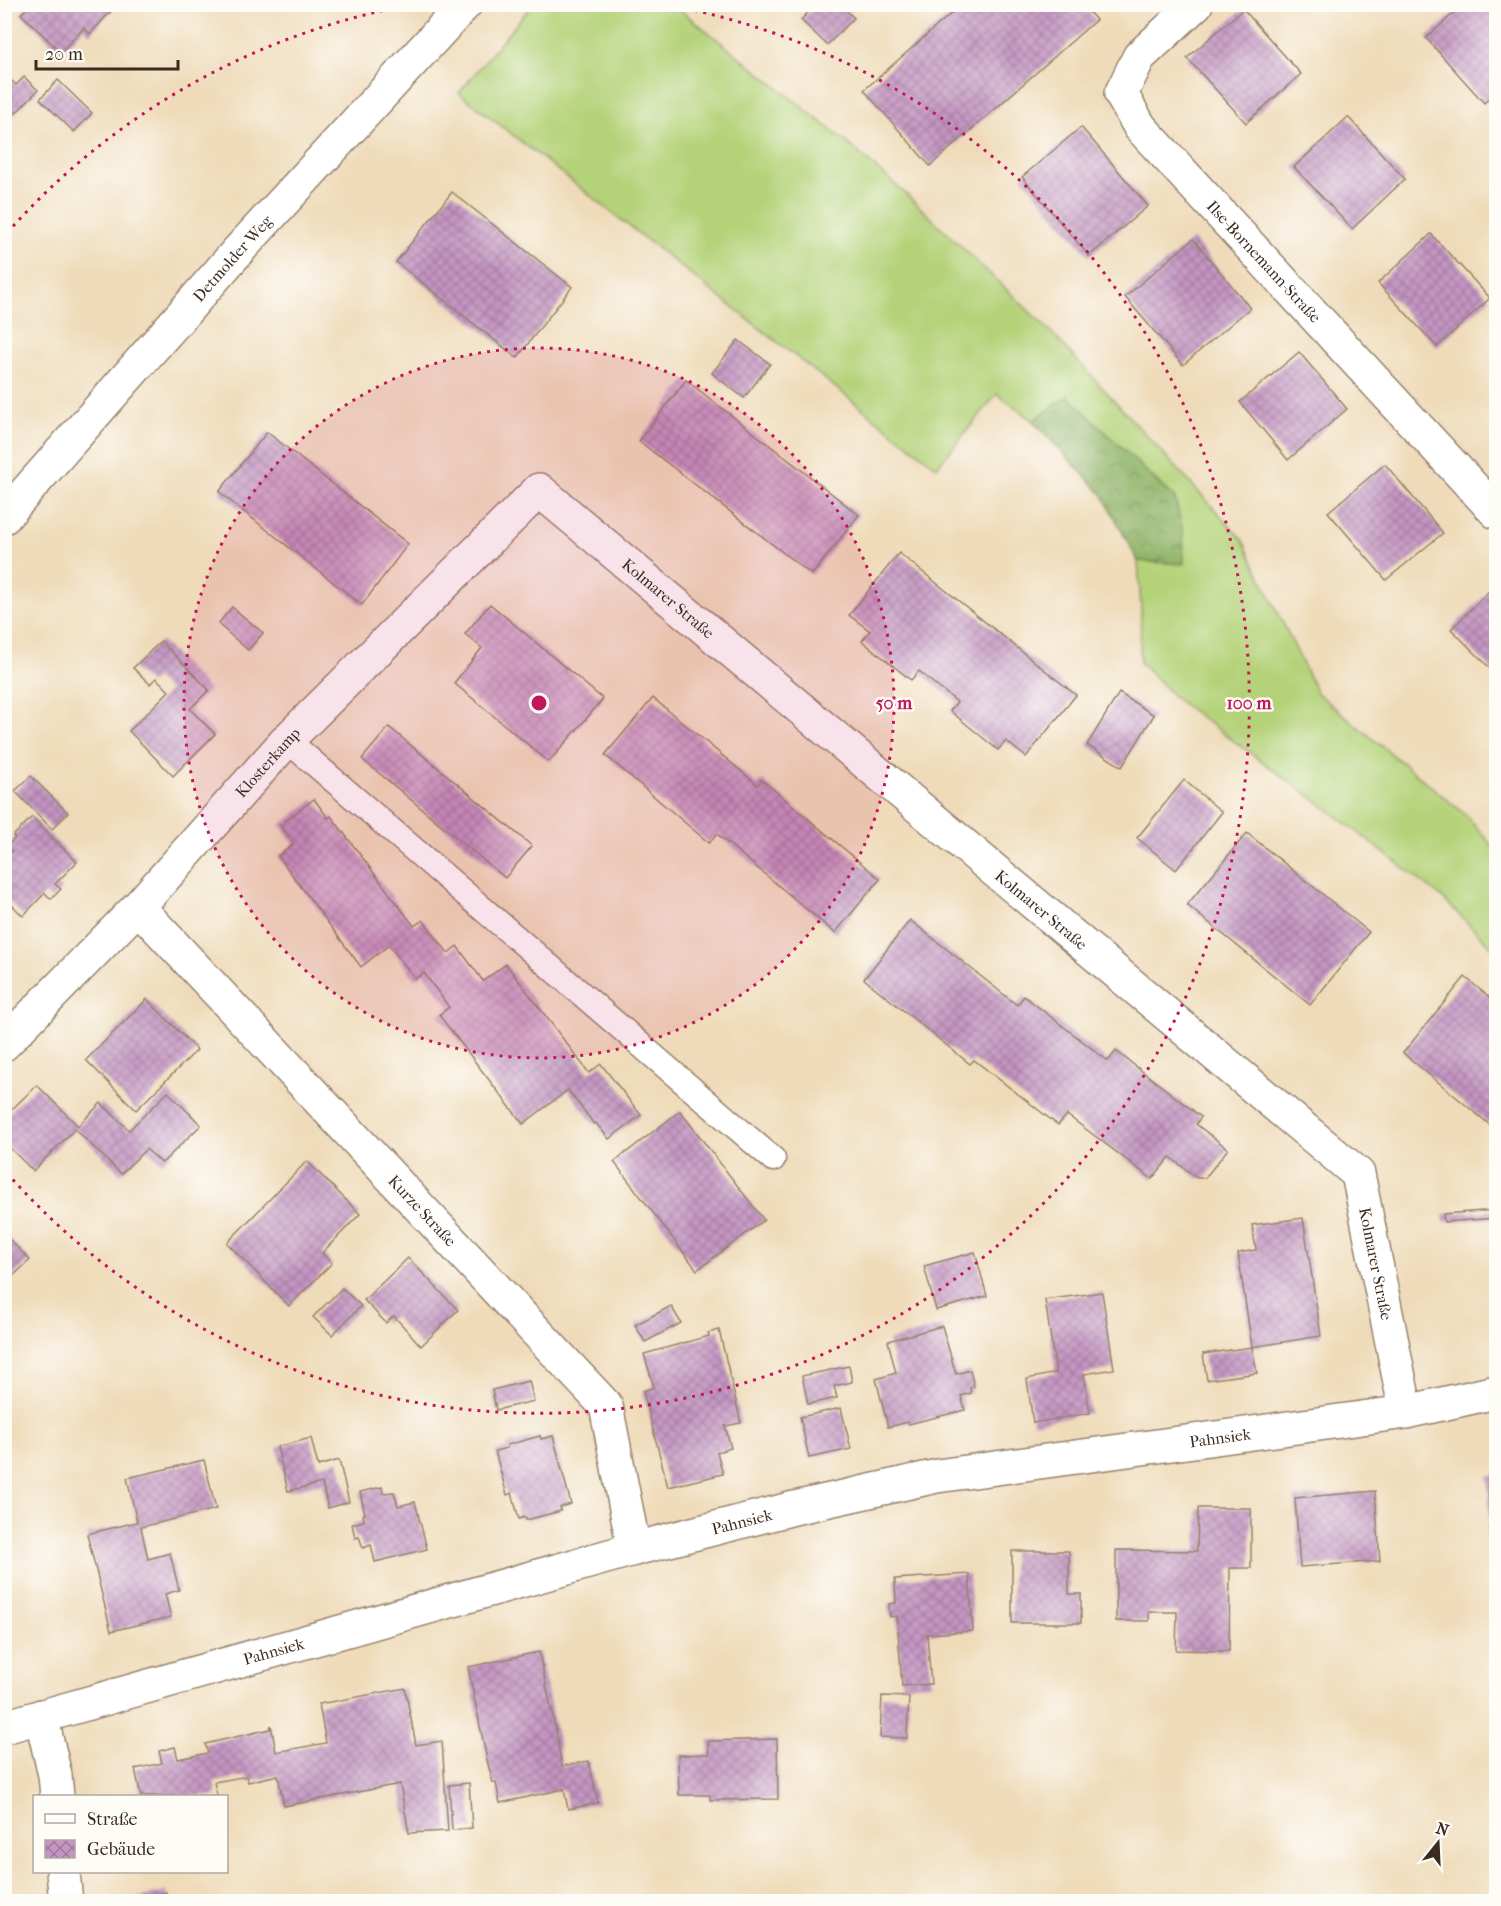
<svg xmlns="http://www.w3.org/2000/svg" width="1501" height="1906" font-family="'IM FELL French Canon',serif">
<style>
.grass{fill:#b4d278;stroke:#787e4b;stroke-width:1.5}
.forest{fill:url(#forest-crowns);stroke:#656f43;stroke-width:1.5}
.building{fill:url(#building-cross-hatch)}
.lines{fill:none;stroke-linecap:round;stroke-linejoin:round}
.lane-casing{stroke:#95826c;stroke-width:27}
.street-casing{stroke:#95826c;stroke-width:36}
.secondary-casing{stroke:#95826c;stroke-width:36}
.lane{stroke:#fff;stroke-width:24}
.street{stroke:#fff;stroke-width:33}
.secondary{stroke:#fff;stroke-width:33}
.ring{fill:none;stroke:#c2185b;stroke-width:3;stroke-dasharray:3 6}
.labels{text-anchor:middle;stroke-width:5;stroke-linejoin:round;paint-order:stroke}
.street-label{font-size:16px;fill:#3b2a1e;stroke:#fdfcf7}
.centre{fill:#c2185b;stroke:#fdfcf7;stroke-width:3}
.ring-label{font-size:18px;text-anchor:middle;font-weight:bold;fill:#c2185b;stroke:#fdfcf7;stroke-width:5;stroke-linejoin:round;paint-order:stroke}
</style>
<defs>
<pattern id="forest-crowns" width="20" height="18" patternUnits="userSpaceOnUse" patternTransform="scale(1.5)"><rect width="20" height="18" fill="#8fb468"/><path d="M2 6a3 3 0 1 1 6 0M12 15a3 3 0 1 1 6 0" fill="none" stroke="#769355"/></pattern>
<pattern id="building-cross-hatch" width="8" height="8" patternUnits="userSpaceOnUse" patternTransform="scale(1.5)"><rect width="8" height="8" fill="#c495c3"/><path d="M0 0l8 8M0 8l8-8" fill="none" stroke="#a07a9e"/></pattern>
</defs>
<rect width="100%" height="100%" fill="#fdfcf7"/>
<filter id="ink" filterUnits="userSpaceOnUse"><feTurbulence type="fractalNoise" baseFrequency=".0167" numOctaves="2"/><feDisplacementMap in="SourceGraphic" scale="12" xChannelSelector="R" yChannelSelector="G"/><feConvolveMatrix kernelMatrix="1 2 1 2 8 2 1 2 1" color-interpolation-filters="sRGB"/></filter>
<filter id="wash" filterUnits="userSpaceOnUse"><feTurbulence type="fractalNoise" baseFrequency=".008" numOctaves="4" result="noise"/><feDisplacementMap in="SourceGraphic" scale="24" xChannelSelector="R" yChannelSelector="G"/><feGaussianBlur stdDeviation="1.35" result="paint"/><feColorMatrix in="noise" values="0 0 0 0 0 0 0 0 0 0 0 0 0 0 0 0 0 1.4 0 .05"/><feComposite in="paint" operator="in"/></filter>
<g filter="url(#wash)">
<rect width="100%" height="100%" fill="#efdbba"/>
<polygon class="grass" points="532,5 674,5 844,140 907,195 1050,331 1242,539 1317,693 1466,815 1496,850 1496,951 1440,896 1329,810 1176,699 1140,662 1141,608 1138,561 1183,563 1067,397 1033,421 997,394 937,467 459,93"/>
<polygon class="forest" points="1068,396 1175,499 1183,532 1184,564 1138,561 1102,494 1033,421"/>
<g id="blocks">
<g class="building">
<polygon points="30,4 109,4 113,9 90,34 84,28 61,52 21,14"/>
<polygon points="816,4 840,4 854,18 827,45 801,20"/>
<polygon points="962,4 1082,4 1096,20 930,166 864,90"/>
<polygon points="1464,4 1492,4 1496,9 1496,92 1484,103 1426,38"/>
<polygon points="1243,9 1301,74 1246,123 1187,58"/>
<polygon points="4,73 16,85 24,77 38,90 4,125"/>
<polygon points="58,80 92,113 74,132 40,99"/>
<polygon points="1348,117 1405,179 1352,229 1294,167"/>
<polygon points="1081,127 1148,206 1089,256 1022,177"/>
<polygon points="452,192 572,287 517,358 396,262"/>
<polygon points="1431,234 1490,298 1437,347 1378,283"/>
<polygon points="1193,239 1250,308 1183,365 1125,297"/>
<polygon points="738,340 770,364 744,398 712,373"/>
<polygon points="1299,352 1347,409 1288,460 1240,402"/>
<polygon points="686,380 859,515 812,575 639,441"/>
<polygon points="267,432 408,544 362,605 219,492"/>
<polygon points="1385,464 1443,533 1386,580 1328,512"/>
<polygon points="899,553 1076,695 1026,757 1006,741 998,750 950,711 957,702 938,687 919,671 911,680 862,641 870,631 849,615"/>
<polygon points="1496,584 1496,674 1451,629"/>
<polygon points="490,604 603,699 549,762 454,683 482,648 465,634"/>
<polygon points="232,607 263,633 248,650 218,624"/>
<polygon points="161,641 209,690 190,709 215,734 173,776 129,731 169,691 156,678 150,684 133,668"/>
<polygon points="1119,693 1154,715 1122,767 1087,745"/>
<polygon points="653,698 758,785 762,780 880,879 835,933 717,834 709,843 605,755"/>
<polygon points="389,727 532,846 505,878 362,759"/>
<polygon points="31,776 68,813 52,829 15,791"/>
<polygon points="1184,780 1222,812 1176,870 1137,838"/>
<polygon points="314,799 328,818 331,816 414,926 423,920 448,953 457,946 483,981 506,964 589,1073 601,1064 641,1115 609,1139 596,1123 594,1124 568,1090 523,1124 439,1015 449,1007 424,973 415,979 389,945 361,967 278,856 294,844 280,825"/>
<polygon points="32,817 77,862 55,884 61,889 51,899 45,893 23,916 4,897 4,859 12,851 7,846 15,838 13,836"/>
<polygon points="1247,833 1369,932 1310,1005 1187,905"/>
<polygon points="910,920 1017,1005 1024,996 1108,1061 1116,1051 1201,1117 1196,1124 1228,1149 1205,1178 1197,1178 1170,1157 1152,1179 1067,1115 1058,1125 974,1060 970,1064 864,979"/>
<polygon points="1465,977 1496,1003 1496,1130 1403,1053"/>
<polygon points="147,999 197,1050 136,1110 86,1060"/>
<polygon points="37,1085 78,1126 101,1103 129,1130 168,1092 201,1125 162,1163 146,1149 121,1174 75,1129 33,1171 4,1142 4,1117"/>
<polygon points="680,1111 764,1220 697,1270 614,1162"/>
<polygon points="307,1161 360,1214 322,1253 332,1263 289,1306 227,1243"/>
<polygon points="1496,1210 1496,1218 1444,1222 1443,1214"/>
<polygon points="1303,1218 1321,1336 1252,1347 1238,1253 1256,1250 1252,1225"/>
<polygon points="4,1234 30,1260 12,1277 4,1269"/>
<polygon points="975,1252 987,1296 936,1310 924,1266"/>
<polygon points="408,1258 458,1310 421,1346 394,1316 386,1323 364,1300"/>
<polygon points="342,1288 361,1306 332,1335 313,1317"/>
<polygon points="1102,1292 1114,1369 1084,1374 1090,1413 1033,1423 1027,1379 1056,1373 1045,1300"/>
<polygon points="671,1306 681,1323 645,1342 635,1325"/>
<polygon points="942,1326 956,1374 970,1370 974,1387 970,1388 971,1393 961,1396 965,1410 909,1424 908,1422 888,1427 876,1379 896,1373 888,1341"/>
<polygon points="719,1330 741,1423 725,1426 731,1448 717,1452 723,1474 668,1487 643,1391 654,1387 644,1354 709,1336 708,1333"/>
<polygon points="1252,1347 1257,1373 1207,1380 1203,1354"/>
<polygon points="849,1366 852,1382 834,1386 837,1398 808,1404 802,1376"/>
<polygon points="529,1381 534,1401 496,1410 492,1390"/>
<polygon points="841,1408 851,1449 809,1458 800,1417"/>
<polygon points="540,1436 541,1439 553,1436 571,1504 560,1507 561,1511 526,1520 525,1517 519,1519 512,1493 507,1495 495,1451 507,1448 507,1445"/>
<polygon points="311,1438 318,1466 339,1460 349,1502 328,1508 322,1483 288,1491 277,1447"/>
<polygon points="204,1460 216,1509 141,1527 148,1559 170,1553 179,1590 165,1594 171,1617 111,1631 87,1534 137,1522 127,1478"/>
<polygon points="1488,1476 1496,1476 1496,1556 1491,1550"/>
<polygon points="382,1487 383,1493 394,1492 398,1506 415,1502 427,1549 375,1562 371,1545 363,1548 359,1537 355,1538 352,1524 364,1521 363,1515 365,1514 360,1492"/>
<polygon points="1375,1491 1380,1561 1300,1567 1295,1498"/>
<polygon points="1198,1508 1251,1508 1251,1568 1230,1568 1229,1651 1176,1650 1177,1612 1149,1612 1149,1621 1116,1621 1116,1550 1197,1551"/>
<polygon points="1012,1551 1069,1551 1069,1594 1081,1594 1081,1623 1012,1623"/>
<polygon points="969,1574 973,1631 927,1634 931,1684 902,1686 897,1616 890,1617 889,1604 896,1603 895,1579"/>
<polygon points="539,1652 559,1745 558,1746 562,1766 589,1761 598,1803 568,1809 564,1789 500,1803 496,1783 493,1783 487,1760 468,1667"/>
<polygon points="405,1688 416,1745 442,1741 448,1831 409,1833 400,1784 284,1806 278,1775 248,1782 247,1776 214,1782 217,1796 141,1796 135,1769 162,1763 159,1751 175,1747 178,1759 208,1753 205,1744 270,1729 271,1725 276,1752 326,1743 319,1704"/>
<polygon points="882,1696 909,1697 907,1738 880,1737"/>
<polygon points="777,1739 778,1799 710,1800 710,1795 679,1795 678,1755 709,1754 708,1741"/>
<polygon points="469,1783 472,1828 452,1830 449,1785"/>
<polygon points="166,1892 168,1902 127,1902 126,1900"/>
</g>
</g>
</g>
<g filter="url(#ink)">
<use href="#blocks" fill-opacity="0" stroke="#95826c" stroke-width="1.5"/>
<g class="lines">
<defs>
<polyline id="lane" points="287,740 773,1159"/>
<g id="street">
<path id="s1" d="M1196 4 1139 57 1121 94 1140 127 1496 512"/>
<path id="s2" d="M138 907 606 1406 634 1549"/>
<path id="s3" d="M4 1044 138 907 287 740 539 490 1358 1174 1406 1412"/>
<polyline points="41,1716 55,1775 57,1796"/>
<path id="s4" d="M4 1727 634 1549 794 1508 937 1476 1406 1412 1496 1392"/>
<polyline points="63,1872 66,1902"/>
</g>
<g id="secondary">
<path id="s5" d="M4 517 237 252 465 4"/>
</g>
</defs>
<use href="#lane" class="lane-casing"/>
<use href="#street" class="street-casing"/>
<use href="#secondary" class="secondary-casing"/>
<use href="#lane" class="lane"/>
<use href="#street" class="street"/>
<use href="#secondary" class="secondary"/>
</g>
</g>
<circle cx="539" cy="703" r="355" fill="#c2185b" fill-opacity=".12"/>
<g class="ring">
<circle cx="539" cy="703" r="355"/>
<path d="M7 233A710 710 0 0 1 410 5M668 5A710 710 0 1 1 7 1173"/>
</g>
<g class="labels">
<g class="street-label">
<text dy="6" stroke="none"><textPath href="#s5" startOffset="345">Detmolder Weg</textPath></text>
<text dy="6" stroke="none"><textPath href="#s1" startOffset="340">Ilse-Bornemann-Straße</textPath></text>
<text dy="6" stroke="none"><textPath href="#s3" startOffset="939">Kolmarer Straße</textPath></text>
<text dy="6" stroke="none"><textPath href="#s3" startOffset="386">Klosterkamp</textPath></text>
<text dy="6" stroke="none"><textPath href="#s3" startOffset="1425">Kolmarer Straße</textPath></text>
<text dy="6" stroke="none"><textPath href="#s2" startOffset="416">Kurze Straße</textPath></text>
<text dy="6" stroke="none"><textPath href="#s3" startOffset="1929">Kolmarer Straße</textPath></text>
<text dy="6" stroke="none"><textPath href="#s4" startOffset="1252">Pahnsiek</textPath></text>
<text dy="6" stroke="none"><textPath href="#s4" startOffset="766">Pahnsiek</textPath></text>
<text dy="6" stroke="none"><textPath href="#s4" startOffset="280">Pahnsiek</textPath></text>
</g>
</g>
<circle cx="539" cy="703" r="9" class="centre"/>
<g class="ring-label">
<text x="894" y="709">50 m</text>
<text x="1249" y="709">100 m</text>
</g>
<rect width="1501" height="1906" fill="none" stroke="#fdfcf7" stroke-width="24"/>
<rect x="33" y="1795" width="195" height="78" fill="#fdfcf7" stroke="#afa8a0" stroke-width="1.5"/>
<rect x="45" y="1814" width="30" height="9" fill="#ffffff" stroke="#afa8a0" stroke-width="1.5"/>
<text x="87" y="1825" font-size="18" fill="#3b2a1e">Straße</text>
<rect x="45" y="1840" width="30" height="18" fill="url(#building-cross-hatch)" stroke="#afa8a0" stroke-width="1.5"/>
<text x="87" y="1855" font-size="18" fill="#3b2a1e">Gebäude</text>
<g transform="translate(1438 1843) rotate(18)" stroke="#fdfcf7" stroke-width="4.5" paint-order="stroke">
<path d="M0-4.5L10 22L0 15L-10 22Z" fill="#3b2a1e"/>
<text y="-9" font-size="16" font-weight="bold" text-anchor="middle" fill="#3b2a1e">N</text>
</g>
<path d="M36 60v9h142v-9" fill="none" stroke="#3b2a1e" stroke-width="3"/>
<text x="45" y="60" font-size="18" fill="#3b2a1e" stroke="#fdfcf7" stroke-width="4.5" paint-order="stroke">20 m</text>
</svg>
